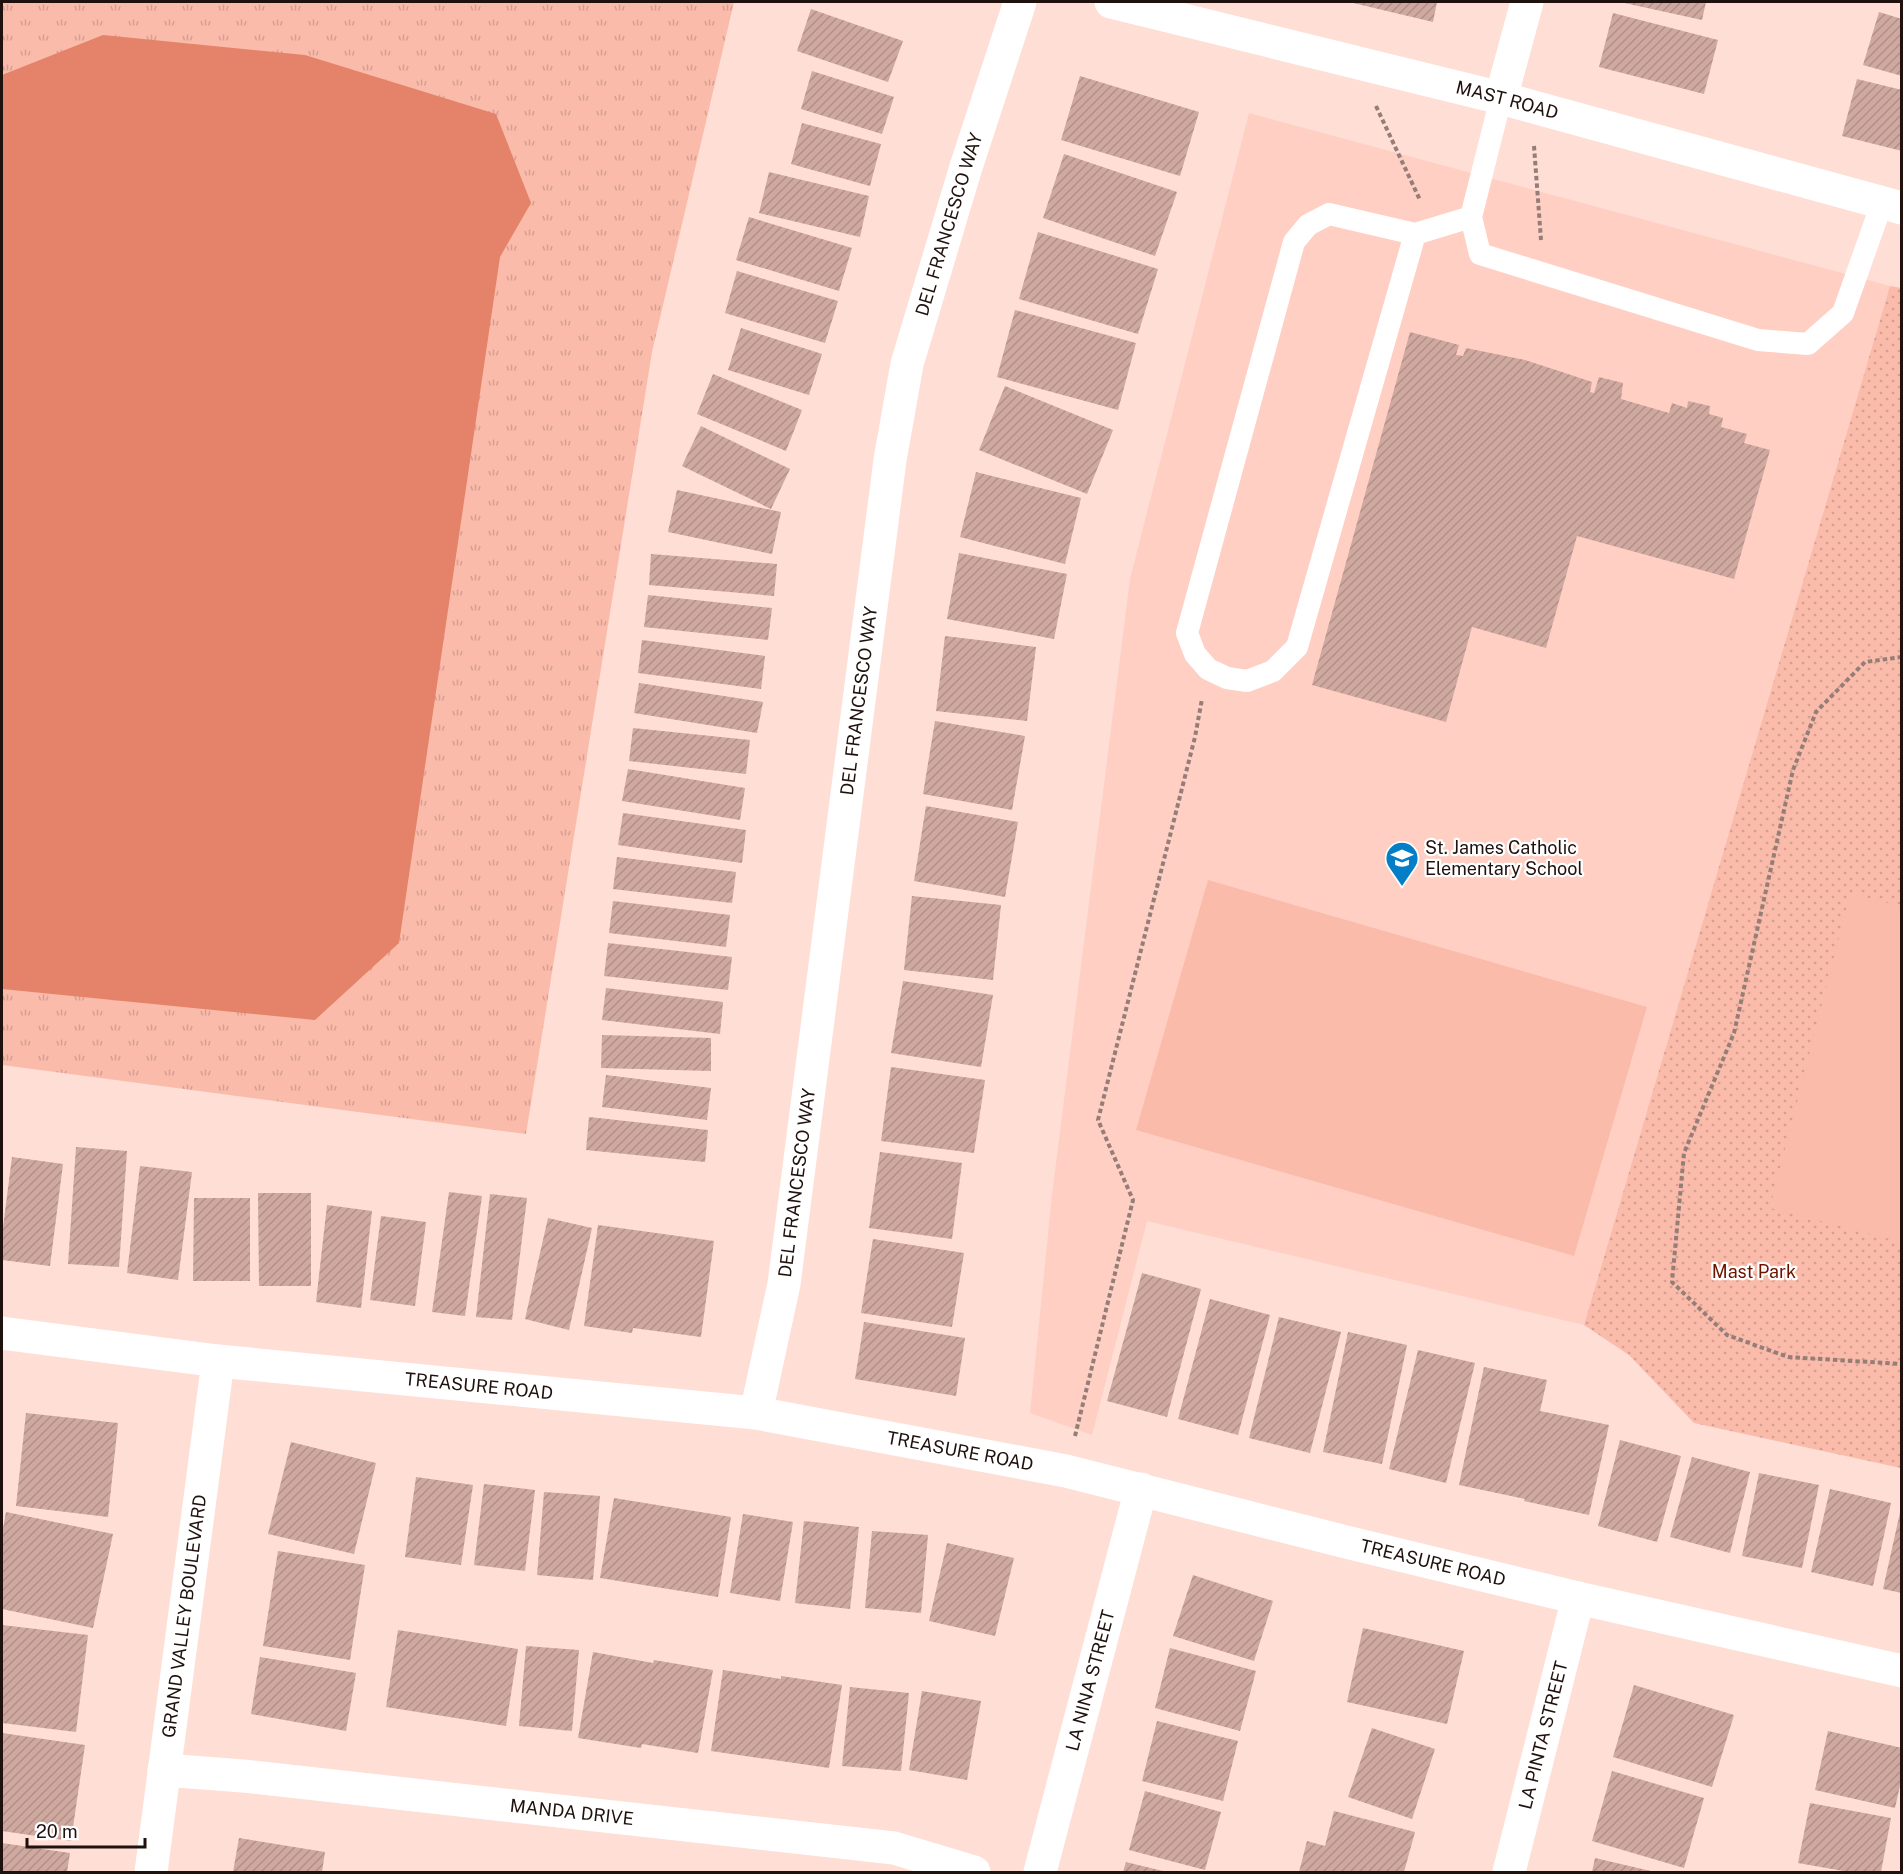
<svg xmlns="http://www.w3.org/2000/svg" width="1903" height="1874" font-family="'Public Sans',sans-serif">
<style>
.built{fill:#ffcfc3}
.grass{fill:url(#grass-tufts)}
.park{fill:url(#park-dots)}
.pitch{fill:#fabbaa}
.water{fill:#e5836a}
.building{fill:url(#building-hatch)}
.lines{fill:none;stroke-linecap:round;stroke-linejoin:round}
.path{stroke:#957e78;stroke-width:4;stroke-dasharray:4.5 3;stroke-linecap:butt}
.service{stroke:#fff;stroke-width:22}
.minor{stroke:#fff;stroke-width:33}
.labels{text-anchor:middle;stroke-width:4.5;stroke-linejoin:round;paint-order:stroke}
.street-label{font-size:18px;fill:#1f110e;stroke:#fff}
.poi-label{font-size:18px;fill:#1f110e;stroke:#fff;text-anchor:start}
.park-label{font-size:18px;fill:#6c1400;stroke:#fff}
</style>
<defs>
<pattern id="grass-tufts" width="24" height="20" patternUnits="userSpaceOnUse" patternTransform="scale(1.5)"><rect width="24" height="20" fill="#fabbaa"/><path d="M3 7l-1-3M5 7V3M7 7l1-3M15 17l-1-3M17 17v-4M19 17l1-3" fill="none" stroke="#d6a091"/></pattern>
<pattern id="park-dots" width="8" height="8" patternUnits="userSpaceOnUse" patternTransform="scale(1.5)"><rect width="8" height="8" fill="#fabbaa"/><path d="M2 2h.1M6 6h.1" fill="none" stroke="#d6a091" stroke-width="1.8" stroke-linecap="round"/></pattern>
<pattern id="building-hatch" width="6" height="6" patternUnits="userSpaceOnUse" patternTransform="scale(1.5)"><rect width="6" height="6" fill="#cfa99f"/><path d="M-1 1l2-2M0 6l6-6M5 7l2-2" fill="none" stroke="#b19088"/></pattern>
</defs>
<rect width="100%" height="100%" fill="#feded5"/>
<polygon class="built" points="1249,113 1890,286 1584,1325 1147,1221 1092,1435 1030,1413 1052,1195 1130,579"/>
<polygon class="grass" points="2,2 734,2 652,352 526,1134 2,1065"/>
<polygon class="park" points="1890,286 1901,288 1901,1468 1694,1423 1629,1355 1584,1325"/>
<g class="pitch">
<polygon points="1208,880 1647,1007 1574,1256 1136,1130"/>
<polygon points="1850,894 1901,906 1901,1242 1770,1208"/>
</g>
<polygon class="water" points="103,35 305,55 496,114 531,203 500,257 399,943 315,1020 2,989 2,75"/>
<g class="building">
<polygon points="1349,2 1437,2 1433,22"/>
<polygon points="1620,2 1706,2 1702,20"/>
<polygon points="811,9 903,41 888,82 797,51"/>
<polygon points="1879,12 1902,19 1902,76 1863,65"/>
<polygon points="1613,13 1718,40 1704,94 1599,67"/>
<polygon points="812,71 894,97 882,134 801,109"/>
<polygon points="1080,76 1199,112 1180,176 1061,140"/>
<polygon points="1857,79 1902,90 1902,151 1842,136"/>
<polygon points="802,123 881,144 870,186 791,164"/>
<polygon points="1064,154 1177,192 1155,256 1043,218"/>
<polygon points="769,172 869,196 860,237 759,213"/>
<polygon points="749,217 852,248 839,291 736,260"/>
<polygon points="1038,232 1158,269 1138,334 1019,299"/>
<polygon points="737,271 838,301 825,343 725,313"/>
<polygon points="1015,310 1136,343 1118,410 997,377"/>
<polygon points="741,328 822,354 809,395 728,370"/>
<polygon points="1410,332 1459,345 1456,355 1463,356 1466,348 1525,360 1559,371 1592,382 1590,392 1594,393 1599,377 1623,383 1621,399 1669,413 1672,403 1687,408 1688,401 1710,406 1709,414 1723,418 1721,427 1747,434 1744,443 1770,450 1734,579 1577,536 1546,648 1472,627 1446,722 1312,685"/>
<polygon points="713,374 802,410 786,451 697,414"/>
<polygon points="1005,386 1113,430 1087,494 979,450"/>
<polygon points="701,426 790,469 771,509 682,466"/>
<polygon points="976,472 1081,498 1065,564 960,537"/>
<polygon points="677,490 781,512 772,554 668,532"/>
<polygon points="959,553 1067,574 1054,639 947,619"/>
<polygon points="651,554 777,564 774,596 649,585"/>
<polygon points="648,595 772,608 768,640 644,627"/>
<polygon points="945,636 1036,647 1027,721 936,711"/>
<polygon points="642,640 765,656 761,689 638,673"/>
<polygon points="639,683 763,702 757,733 634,713"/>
<polygon points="935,721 1025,736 1012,810 923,794"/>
<polygon points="633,728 750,740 746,774 629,761"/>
<polygon points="628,769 745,788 740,820 622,801"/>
<polygon points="926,806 1018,822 1005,897 914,881"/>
<polygon points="623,813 746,830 742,863 618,845"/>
<polygon points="617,857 736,872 732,903 613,889"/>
<polygon points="912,896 1001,905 993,980 904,970"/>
<polygon points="613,901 730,915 726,947 609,933"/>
<polygon points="608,943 732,957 728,990 604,976"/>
<polygon points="903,981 993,995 981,1067 891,1053"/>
<polygon points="606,988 723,1002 720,1034 602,1020"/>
<polygon points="602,1035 711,1038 711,1071 601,1068"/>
<polygon points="891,1067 985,1080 974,1153 881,1141"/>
<polygon points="606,1075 711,1088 707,1120 602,1107"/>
<polygon points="589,1117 708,1130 705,1162 586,1150"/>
<polygon points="76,1147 127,1151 119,1267 68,1264"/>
<polygon points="880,1152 962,1163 952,1239 869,1228"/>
<polygon points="12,1157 63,1164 50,1266 2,1260 2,1235"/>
<polygon points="140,1166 192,1172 178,1280 127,1273"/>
<polygon points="449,1192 482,1196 465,1316 432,1312"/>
<polygon points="258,1193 311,1193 311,1286 259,1286"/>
<polygon points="490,1194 527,1198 512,1320 476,1317"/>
<polygon points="194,1198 250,1198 250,1281 193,1281"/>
<polygon points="327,1205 372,1211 361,1308 316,1302"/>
<polygon points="381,1216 426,1222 415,1306 370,1300"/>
<polygon points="548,1218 592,1228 569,1330 525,1319"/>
<polygon points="598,1225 714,1241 701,1337 633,1328 632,1333 584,1326"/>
<polygon points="873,1239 964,1253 952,1327 861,1313"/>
<polygon points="1142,1273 1201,1289 1167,1417 1107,1401"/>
<polygon points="1210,1299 1270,1315 1238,1435 1178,1419"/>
<polygon points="1279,1317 1341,1332 1310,1453 1249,1438"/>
<polygon points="864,1322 965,1338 956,1396 855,1379"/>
<polygon points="1348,1332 1407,1345 1382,1464 1323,1452"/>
<polygon points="1418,1350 1475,1363 1446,1483 1389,1469"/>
<polygon points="1484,1367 1547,1380 1540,1411 1609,1425 1589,1515 1524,1501 1525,1499 1459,1485"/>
<polygon points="26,1413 118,1423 108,1517 16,1506"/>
<polygon points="1620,1440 1681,1456 1657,1542 1598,1526"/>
<polygon points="291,1442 376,1463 354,1554 268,1534"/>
<polygon points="1692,1457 1750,1472 1730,1553 1670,1537"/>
<polygon points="1759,1473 1819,1485 1802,1568 1742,1556"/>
<polygon points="416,1477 473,1485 461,1565 405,1557"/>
<polygon points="484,1484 535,1490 525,1571 474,1565"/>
<polygon points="1830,1489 1891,1503 1873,1586 1811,1572"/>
<polygon points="544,1492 600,1496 593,1580 537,1575"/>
<polygon points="614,1498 731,1517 718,1597 600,1578"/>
<polygon points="1901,1508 1902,1508 1902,1593 1883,1589"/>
<polygon points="6,1512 113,1534 93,1628 2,1609 2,1534"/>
<polygon points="743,1514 793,1522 780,1601 730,1593"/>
<polygon points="804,1521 859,1527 850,1609 795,1603"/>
<polygon points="872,1531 928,1535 921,1613 865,1608"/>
<polygon points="947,1543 1014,1558 995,1636 929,1621"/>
<polygon points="278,1551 365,1565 350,1660 263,1646"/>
<polygon points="1193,1575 1273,1601 1254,1661 1173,1636"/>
<polygon points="2,1625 88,1635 76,1732 2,1723"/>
<polygon points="1363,1628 1464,1651 1447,1724 1347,1702"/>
<polygon points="398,1630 518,1649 506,1726 386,1707"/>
<polygon points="526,1646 579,1650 572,1731 519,1726"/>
<polygon points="1170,1648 1256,1671 1240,1731 1155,1708"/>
<polygon points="593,1652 653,1663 654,1660 713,1670 698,1753 642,1744 641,1748 578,1738"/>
<polygon points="260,1657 356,1673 346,1731 251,1714"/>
<polygon points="723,1670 781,1679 781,1676 842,1685 829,1768 711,1751"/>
<polygon points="1634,1685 1734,1715 1712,1787 1613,1757"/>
<polygon points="850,1687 909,1693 901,1771 842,1766"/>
<polygon points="922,1691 981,1701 967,1780 909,1770"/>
<polygon points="1157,1721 1238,1741 1223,1801 1142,1781"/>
<polygon points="1372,1728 1435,1749 1412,1819 1348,1797"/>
<polygon points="1828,1731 1902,1748 1902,1777 1895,1808 1815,1790"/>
<polygon points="2,1733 85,1745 71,1841 2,1831"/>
<polygon points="1612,1771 1704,1798 1684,1868 1592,1841"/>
<polygon points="1145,1791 1221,1812 1205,1870 1129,1850"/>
<polygon points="1810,1803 1891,1818 1881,1872 1849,1872 1798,1863"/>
<polygon points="1334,1811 1415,1832 1404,1872 1299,1872 1307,1841 1325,1846"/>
<polygon points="239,1838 325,1852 322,1872 233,1872"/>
<polygon points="2,1843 70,1853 67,1872 2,1872"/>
<polygon points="1595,1858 1655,1872 1592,1872"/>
<polygon points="1126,1862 1167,1872 1123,1872"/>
</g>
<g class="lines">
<g class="path">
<polyline points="1376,106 1420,200"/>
<polyline points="1534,146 1541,240"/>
<polyline points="1902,657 1865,662 1816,712 1793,770 1734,1033 1684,1153 1672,1282 1727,1335 1788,1357 1902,1364"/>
<polyline points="1075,1436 1133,1200 1098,1120 1195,737 1202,699"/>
</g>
<g class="service">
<polyline points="1501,98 1471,217 1480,254 1758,340 1808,344 1843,313 1882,203"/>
<polyline points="1415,234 1297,647 1273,671 1247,681 1227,678 1208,669 1195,654 1187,633 1294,242 1308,225 1329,214 1415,234 1471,217"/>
</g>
<g class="minor">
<path id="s1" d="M1111 2 1501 98 1902 208"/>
<polyline points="1501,98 1527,2"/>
<path id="s2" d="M2 1333 218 1361 756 1413 1066 1471 1346 1542 1578 1598 1902 1671"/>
<path id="s3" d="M756 1413 784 1284 890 460 907 364 966 167 1020 2"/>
<path id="s4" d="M164 1770 243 1776 894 1848 974 1872"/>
<path id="s5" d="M151 1872 218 1361"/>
<path id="s6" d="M1040 1872 1141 1489"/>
<path id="s7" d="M1509 1872 1578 1598"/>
</g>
</g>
<defs>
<symbol id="school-pin" viewBox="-11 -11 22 30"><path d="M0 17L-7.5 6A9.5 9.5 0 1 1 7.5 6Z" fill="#037ec7" stroke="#fff"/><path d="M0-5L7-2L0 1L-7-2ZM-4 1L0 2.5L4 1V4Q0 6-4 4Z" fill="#fff"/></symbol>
</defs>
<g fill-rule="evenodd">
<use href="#school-pin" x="1383" y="839" width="38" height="52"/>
</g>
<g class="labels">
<g class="street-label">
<text dy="6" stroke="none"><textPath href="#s1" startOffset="408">MAST ROAD</textPath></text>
<text dy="6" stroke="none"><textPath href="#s3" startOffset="1206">DEL FRANCESCO WAY</textPath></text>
<text dy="6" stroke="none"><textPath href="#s3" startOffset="720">DEL FRANCESCO WAY</textPath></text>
<text dy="6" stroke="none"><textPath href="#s3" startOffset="234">DEL FRANCESCO WAY</textPath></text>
<text dy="6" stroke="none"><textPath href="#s2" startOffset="480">TREASURE ROAD</textPath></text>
<text dy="6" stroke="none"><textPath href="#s2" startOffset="966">TREASURE ROAD</textPath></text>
<text dy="6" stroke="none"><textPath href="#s2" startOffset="1452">TREASURE ROAD</textPath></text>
<text dy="6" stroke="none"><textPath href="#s5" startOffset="258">GRAND VALLEY BOULEVARD</textPath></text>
<text dy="6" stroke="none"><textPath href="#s6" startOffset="198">LA NINA STREET</textPath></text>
<text dy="6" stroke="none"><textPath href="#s7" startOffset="141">LA PINTA STREET</textPath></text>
<text dy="6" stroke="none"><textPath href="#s4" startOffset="410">MANDA DRIVE</textPath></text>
</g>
<g class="poi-label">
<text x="1425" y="854">St. James Catholic<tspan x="1425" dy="21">Elementary School</tspan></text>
</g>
<g class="park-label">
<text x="1754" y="1278">Mast Park</text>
</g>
</g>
<rect width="1903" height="1874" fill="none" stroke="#1f110e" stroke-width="6"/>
<path d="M27 1838v9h118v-9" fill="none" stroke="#1f110e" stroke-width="3"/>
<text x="36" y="1838" font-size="18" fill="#1f110e" stroke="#ffffff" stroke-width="4.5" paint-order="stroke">20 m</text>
</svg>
